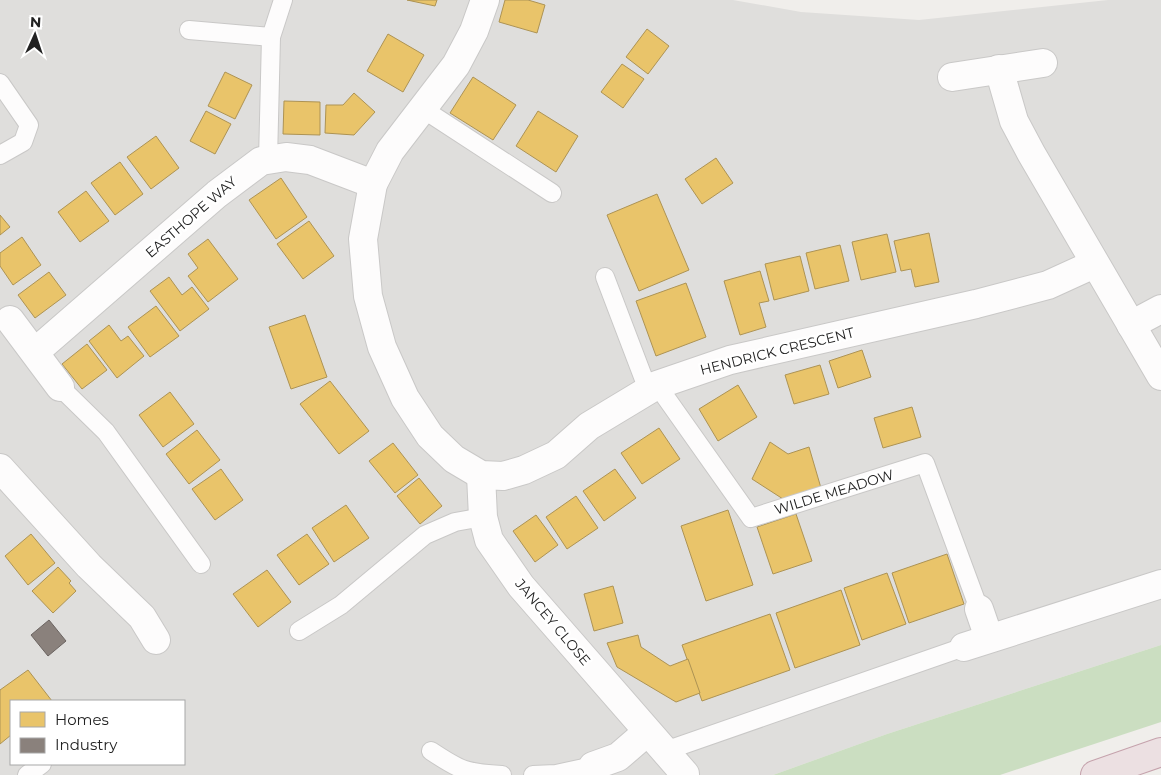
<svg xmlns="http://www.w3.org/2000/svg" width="1161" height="775" font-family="Montserrat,sans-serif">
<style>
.residential{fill:#dfdedc;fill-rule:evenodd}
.forest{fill:#cbdec1}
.homes{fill:#e9c46a;stroke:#ad9354}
.industry{fill:#8a817c;stroke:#6b6461}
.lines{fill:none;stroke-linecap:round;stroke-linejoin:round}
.lane-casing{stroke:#c9c8c7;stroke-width:20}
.street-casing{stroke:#c9c8c7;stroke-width:30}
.highway-casing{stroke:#c5a2ac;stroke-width:30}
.lane{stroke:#fdfcfc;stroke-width:18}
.street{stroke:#fdfcfc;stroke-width:28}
.highway{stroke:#ece0e2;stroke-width:28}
.labels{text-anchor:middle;stroke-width:5;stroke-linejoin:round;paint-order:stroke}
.street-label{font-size:14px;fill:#222;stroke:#fff}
</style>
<rect width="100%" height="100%" fill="#f0eeeb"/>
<path class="residential" d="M0 0H733L801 12 919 20 1108 0H1161V645L887 734 773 775H0ZM11 701H184V764H11Z"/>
<polygon class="forest" points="1161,645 1161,722 1000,775 773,775 887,734"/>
<g class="homes">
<polygon points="407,0 437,0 435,6"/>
<polygon points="505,0 528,0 545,5 537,33 499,22"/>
<polygon points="647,29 669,46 648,74 626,57"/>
<polygon points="388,34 424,55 403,92 367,71"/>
<polygon points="622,64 644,79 623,108 601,92"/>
<polygon points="225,72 252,85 235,119 208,106"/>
<polygon points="473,77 516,105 493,140 450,113"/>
<polygon points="354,93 375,112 354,135 325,133 326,105 343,105"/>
<polygon points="284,101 320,102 320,135 283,134"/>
<polygon points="206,111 231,124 215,154 190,141"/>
<polygon points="538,111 578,136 556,172 516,146"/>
<polygon points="156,136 179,168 151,189 127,157"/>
<polygon points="716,158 733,183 702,204 685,179"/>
<polygon points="120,162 143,194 115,215 91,183"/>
<polygon points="281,178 307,217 276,239 249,200"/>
<polygon points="86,191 109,221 80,242 58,212"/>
<polygon points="657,194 689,270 639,291 607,215"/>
<polygon points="0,215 10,227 0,235"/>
<polygon points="309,221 334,256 303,279 277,244"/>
<polygon points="929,233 939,282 915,287 911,269 901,271 894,241"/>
<polygon points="887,234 896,272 861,280 852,242"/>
<polygon points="22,237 41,265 13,285 0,266 0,253"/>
<polygon points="208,239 238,279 208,302 188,276 198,268 188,254"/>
<polygon points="840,245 849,281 815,289 806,253"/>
<polygon points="800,256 809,291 774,300 765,264"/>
<polygon points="760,271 769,301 759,303 766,327 740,335 724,281"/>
<polygon points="49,272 66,295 35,318 18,295"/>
<polygon points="169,277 182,295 192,287 209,309 180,331 150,291"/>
<polygon points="686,283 706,337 656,356 636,301"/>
<polygon points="156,306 179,336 150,357 128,327"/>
<polygon points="305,315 327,377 291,389 269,327"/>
<polygon points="109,325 121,341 128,336 144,356 117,378 89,341"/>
<polygon points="87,344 107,370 82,389 62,364"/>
<polygon points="862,350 871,377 838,388 829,361"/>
<polygon points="820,365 829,394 794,404 785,375"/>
<polygon points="330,381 369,431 339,454 300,404"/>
<polygon points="738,385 757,417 718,441 699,409"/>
<polygon points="170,392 194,424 163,447 139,415"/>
<polygon points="912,407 921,437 883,448 874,418"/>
<polygon points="659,428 680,459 642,484 621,453"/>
<polygon points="197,430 220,460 189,484 166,454"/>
<polygon points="770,442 788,454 809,447 821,488 783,499 752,479"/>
<polygon points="393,443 418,475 395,493 369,461"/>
<polygon points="221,469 243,500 215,520 192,489"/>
<polygon points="615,469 636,498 604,521 583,491"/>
<polygon points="419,478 442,506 420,524 397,496"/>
<polygon points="576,496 598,528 567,549 546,517"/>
<polygon points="346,505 369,538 334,562 312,528"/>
<polygon points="728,510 753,585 706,601 681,526"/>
<polygon points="796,514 812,561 773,574 757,527"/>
<polygon points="536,515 558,545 535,562 513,531"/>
<polygon points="31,534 55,563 28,585 5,556"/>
<polygon points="307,534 329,564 299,585 277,555"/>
<polygon points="947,554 964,604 909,623 892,573"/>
<polygon points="58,567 71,581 69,583 76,591 53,613 32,591"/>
<polygon points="267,570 291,602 258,627 233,594"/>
<polygon points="887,573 906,624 862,640 844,588"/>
<polygon points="613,586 623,623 594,631 584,594"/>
<polygon points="841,590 860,645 795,668 776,613"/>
<polygon points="770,614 790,670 702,701 682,645"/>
<polygon points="638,635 641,647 670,666 688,659 700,693 676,702 617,667 607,643"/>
<polygon points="28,670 52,701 11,701 11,735 0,744 0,690"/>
</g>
<polygon class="industry" points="49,620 66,641 48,656 31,635"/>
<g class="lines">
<defs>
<g id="lane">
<polyline points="189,30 271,37 268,160"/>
<polyline points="271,37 283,0"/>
<polyline points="0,83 29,125 23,142 0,155"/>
<polyline points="423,109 552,193"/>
<polyline points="605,277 648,390"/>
<polyline points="657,385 751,518 925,463 979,609"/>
<polyline points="60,387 106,432 201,564"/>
<polyline points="299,631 341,605 425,535 455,522 483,517"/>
<path d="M431 751C461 771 466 773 502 775"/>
<polyline points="665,751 964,647"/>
<polyline points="27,775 42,764"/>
<polyline points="533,775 556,774 593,766"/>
</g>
<g id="street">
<polyline points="485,0 474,31 456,65 390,151 373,184 363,239 368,296 382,347 405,398 430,436 454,459 481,475 503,476 524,470 556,455 589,426 657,385 730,360 976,304 1048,285 1094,264"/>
<polyline points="999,69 1014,121 1031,153 1161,376"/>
<polyline points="952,77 1043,63"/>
<polyline points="10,320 60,387"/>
<polyline points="1131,325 1161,309"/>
<polyline points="35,352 217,194 261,161 286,157 310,160 373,184"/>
<polyline points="0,468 89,566 142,617 156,640"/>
<polyline points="481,475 483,517 489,540 521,586 685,774"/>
<polyline points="979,609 989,638"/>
<polyline points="964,647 1161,584"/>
<polyline points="593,766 618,757 647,732"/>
</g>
<polyline id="highway" points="1095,775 1161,752"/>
</defs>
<use href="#lane" class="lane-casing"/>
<use href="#street" class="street-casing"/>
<use href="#highway" class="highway-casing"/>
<use href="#lane" class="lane"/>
<use href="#street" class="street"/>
<use href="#highway" class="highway"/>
</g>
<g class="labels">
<g class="street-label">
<text transform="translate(191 217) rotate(-41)" y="5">EASTHOPE WAY</text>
<text transform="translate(777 351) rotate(-14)" y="5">HENDRICK CRESCENT</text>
<text transform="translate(834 492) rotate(-17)" y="5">WILDE MEADOW</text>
<text transform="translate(553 622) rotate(50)" y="5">JANCEY CLOSE</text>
</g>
</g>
<rect x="10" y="700" width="175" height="65" fill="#ffffff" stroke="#a7a7a7"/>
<rect x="20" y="712" width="25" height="15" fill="#e9c46a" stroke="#a7a7a7"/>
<text x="55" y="725" font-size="15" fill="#222222">Homes</text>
<rect x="20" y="738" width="25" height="15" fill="#8a817c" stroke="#a7a7a7"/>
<text x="55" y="750" font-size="15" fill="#222222">Industry</text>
<g transform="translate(35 35) rotate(3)" stroke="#ffffff" stroke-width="4" paint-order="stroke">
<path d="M0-4L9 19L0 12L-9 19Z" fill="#222222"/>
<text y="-8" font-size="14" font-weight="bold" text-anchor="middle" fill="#222222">N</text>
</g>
</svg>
